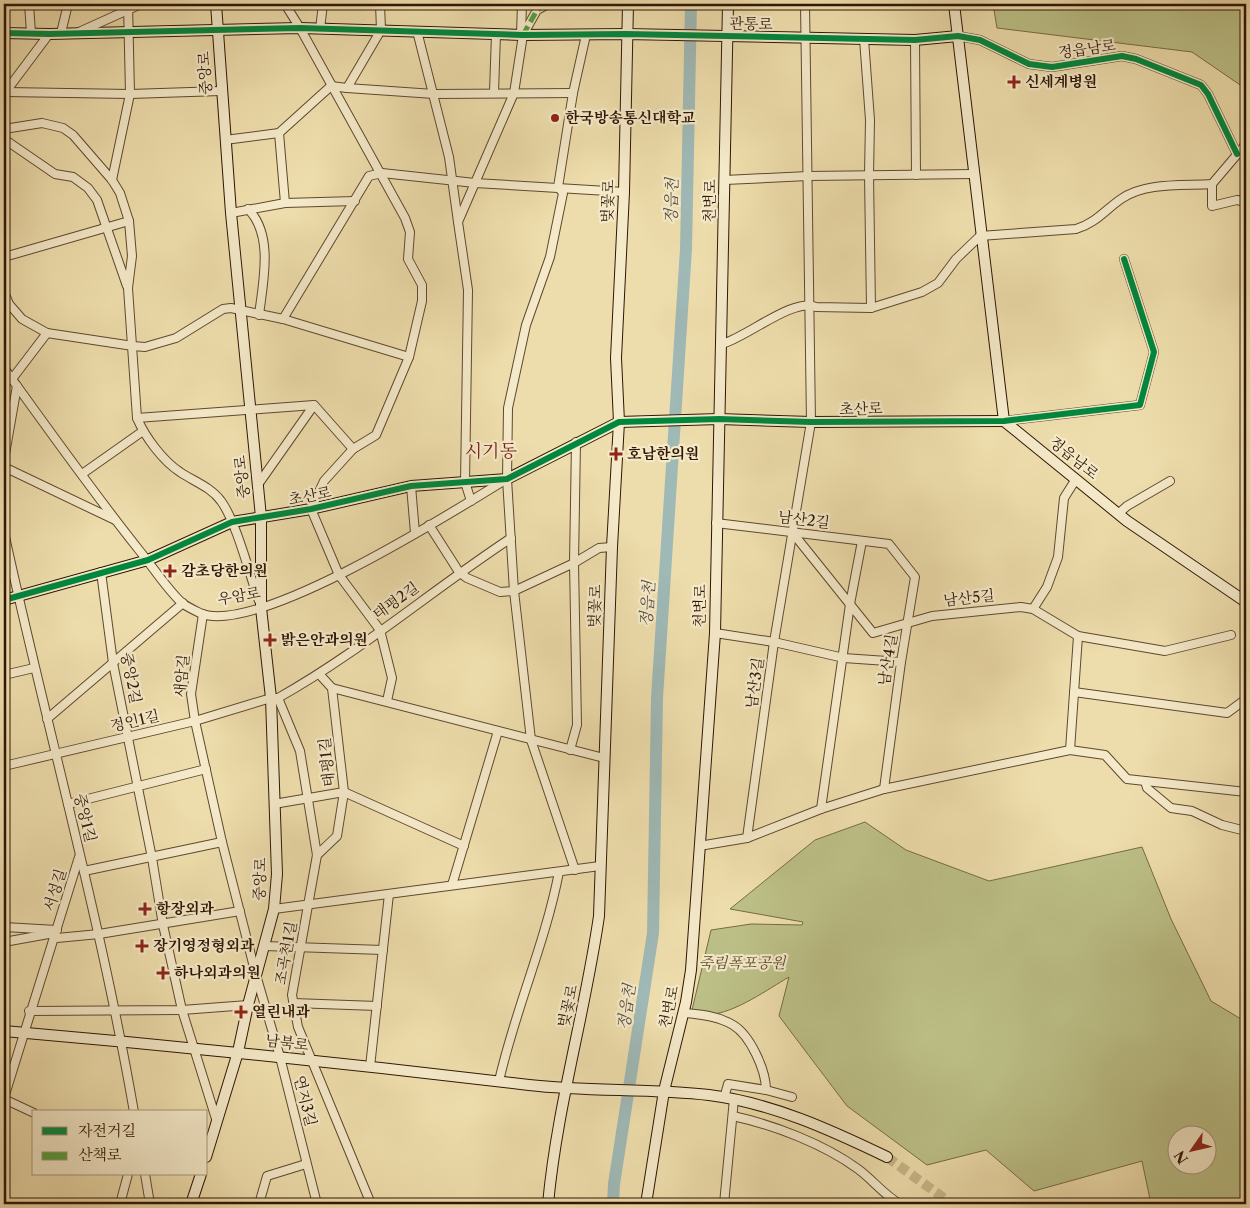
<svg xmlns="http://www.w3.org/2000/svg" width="1250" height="1208" font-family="'Libre Caslon Text','Noto Serif KR',serif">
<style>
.green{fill:#bcc087;stroke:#766b46;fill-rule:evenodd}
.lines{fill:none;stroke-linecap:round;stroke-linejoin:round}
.river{stroke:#9fb9b6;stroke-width:12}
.secondary-tunnel{stroke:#c8b58a;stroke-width:10;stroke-dasharray:10 5;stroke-linecap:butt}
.street-casing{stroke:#5f482e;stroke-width:10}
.secondary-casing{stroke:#2f1604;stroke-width:12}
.street{stroke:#f4e9c9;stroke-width:8}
.secondary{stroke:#f4e9c9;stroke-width:10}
.quiet{stroke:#52a13d;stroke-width:5;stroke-dasharray:10 5;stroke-linecap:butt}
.cycleway-casing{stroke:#f4e9c9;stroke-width:9}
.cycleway{stroke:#00873e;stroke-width:6}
.poi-dot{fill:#8f2418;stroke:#f4e9c9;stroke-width:2}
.labels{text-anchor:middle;stroke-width:4.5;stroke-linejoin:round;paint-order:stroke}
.street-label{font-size:15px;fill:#2f1604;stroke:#f4e9c9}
.poi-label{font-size:15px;font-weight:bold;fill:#2f1604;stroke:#f4e9c9;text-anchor:start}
.park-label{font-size:15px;font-style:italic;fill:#59492b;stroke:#f4e9c9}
.water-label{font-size:16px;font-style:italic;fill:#564f42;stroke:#f4e9c9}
.quarter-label{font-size:18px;fill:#7a1f14;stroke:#f4e9c9}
</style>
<rect width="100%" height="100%" fill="#eeddac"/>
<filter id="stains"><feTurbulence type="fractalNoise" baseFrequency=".004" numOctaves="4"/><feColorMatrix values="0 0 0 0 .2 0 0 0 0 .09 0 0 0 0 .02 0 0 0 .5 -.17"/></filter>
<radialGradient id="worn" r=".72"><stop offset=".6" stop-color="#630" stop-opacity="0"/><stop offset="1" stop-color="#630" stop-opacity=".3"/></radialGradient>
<g class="green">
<polygon points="993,4 1246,4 1246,89 1192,52 997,28"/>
<path d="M865 822 906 850 989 881 1142 847 1171 919 1211 1001 1246 1022V1204H1151L1142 1161 1034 1191 986 1150 927 1165 847 1106 779 1016 789 977C770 988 733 1014 711 1014 705 1014 698 1011 692 1010L711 930 751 924 802 925 803 922 730 909 815 840ZM1178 1136H1208V1166H1178Z"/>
</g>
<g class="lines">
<polyline class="river" points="613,1204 614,1184 653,933 657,698 686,249 691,4"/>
<polyline class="secondary-tunnel" points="887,1157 952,1204"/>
<defs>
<g id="street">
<polyline points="29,4 31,33"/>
<polyline points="285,4 300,28 405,218 410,232 408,259 422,285 422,301 409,357 376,435 353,449 324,481 311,509 339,575 380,630 392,678 387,701"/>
<polyline points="320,29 323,4"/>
<polyline points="417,31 449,157 458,222"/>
<polyline points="79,32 141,4"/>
<polyline points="61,33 68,4"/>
<polyline points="521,34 522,4"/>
<polyline points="958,36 980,40 1029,64 1052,67 1122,56 1136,59 1201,85 1208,94 1237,154"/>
<polyline points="864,39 870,120 869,175 871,308"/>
<polyline points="915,40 916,175"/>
<polyline points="347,88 434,94 573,93"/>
<polyline points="6,92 130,94 221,91"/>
<polyline points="494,92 496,34"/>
<polyline points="4,94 49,34"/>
<path d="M4 129 42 123 63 128 73 135 112 180 120 193 129 221 132 256 128 288 137 418C145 437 163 461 180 472 193 481 211 487 221 501 236 521 250 576 259 601"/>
<polyline points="4,139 55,174 73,177 88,188 97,200 127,286"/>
<polyline points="225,140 279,133"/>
<polyline points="1246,144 1212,184 1212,206 1237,200 1246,202"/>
<polyline points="112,180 130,94 128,4"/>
<polyline points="725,180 808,176 974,174"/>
<polyline points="285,203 279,133 331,86 347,88 381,30 380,4"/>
<path d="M248 209C274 235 263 282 259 315"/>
<polyline points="231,213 285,203 355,201"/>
<polyline points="4,257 129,221"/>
<polyline points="4,292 9,304 22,319 47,333 133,346 145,347 176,338 223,309 231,308 283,319 409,357"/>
<polyline points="283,319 369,176 382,173 475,183 624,192"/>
<path d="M722 344C747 337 794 297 816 307L871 308 922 292 938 283 956 259 980 236 1076 229C1096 223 1105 210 1121 199 1145 182 1183 186 1212 184"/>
<path d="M4 368C48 429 92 491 139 550 153 567 166 588 182 603 187 607 196 611 202 614 260 634 451 513 505 480"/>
<polyline points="12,379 47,333"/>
<polyline points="137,418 314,405 353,449"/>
<polyline points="1004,421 1140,405 1154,352 1124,259"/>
<polyline points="4,460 17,386"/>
<polyline points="4,467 115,520"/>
<polyline points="82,474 143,431"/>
<polyline points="257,486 314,405"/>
<polyline points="411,486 415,533"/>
<polyline points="471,501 465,482 468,290 458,222 514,93 523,35 537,10 548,4"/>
<polyline points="1118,514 1127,506 1170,481"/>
<polyline points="716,523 889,544 915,577 901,662 884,789"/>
<polyline points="429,525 459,572 467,578 500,592 514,591 574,563 599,548 612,547"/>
<path d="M4 532C46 725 100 916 134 1112"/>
<polyline points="792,532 873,633 932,616 1021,607 1033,609 1078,636 1070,750"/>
<polyline points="101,572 113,663 152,858 163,925 182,1010 217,1122"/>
<polyline points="1033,609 1047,587 1058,557 1064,498 1076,479"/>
<polyline points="203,614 191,694 195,721 222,842 256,975 280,1057 317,1204"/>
<polyline points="715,633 774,642 844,658 901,662"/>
<polyline points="1078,636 1165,651 1231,635"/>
<polyline points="4,675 34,668"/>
<polyline points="320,675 332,688 604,758"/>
<polyline points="1074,692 1227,713 1246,699"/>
<polyline points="278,698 300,751 317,855 292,995 298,1027 371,1204"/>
<polyline points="47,719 183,603"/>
<polyline points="570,750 577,725 574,563 576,442"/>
<path d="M4 766 195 721 271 698H278C360 652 432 590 511 538"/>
<polyline points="1145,781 1147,788 1171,808 1192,811 1222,825 1246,831"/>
<polyline points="68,804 206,769"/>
<polyline points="274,804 344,792 464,846"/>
<polyline points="821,809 850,604 862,541"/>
<polyline points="747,838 774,642 811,422 805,4"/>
<polyline points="699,846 747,838 821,809 884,789 1070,750 1105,755 1127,779 1246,792"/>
<polyline points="317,855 337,836 344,792 332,688"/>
<polyline points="575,870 531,740 514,591 507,479 508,408 526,325 550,257 563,193 558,187 573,93 586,35"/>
<polyline points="84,871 222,842"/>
<polyline points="452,885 498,731"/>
<polyline points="274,909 600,866"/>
<polyline points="4,927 57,930"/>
<polyline points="4,942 54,933 57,938 99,934 240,911"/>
<polyline points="264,946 383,950"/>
<polyline points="293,1003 377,1006"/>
<polyline points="29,1011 182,1010 248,1005"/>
<path d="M683 1013C700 1014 718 1016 733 1025 750 1035 766 1070 766 1090L728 1084 724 1098"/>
<polyline points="370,1067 389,894"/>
<path d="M499 1081C515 1010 545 944 559 872"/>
<polyline points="766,1090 792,1097"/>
<polyline points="4,1098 79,857"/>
<polyline points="4,1099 34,1113"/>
<path d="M733 1116C774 1125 824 1144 858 1169 873 1180 884 1195 900 1204"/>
<polyline points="145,1174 150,1204"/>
<polyline points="120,1204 128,1174"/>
<polyline points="259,1204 267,1176 306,1164"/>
<polyline points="724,1204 734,1099"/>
</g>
<g id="secondary">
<polyline points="954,4 1004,421 1127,521 1246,602"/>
<polyline points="4,33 49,34 300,28 523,35 626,34 915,40 958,36"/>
<polyline points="4,600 148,560 232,522 311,509 411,486 507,479 619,422 719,419 811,422 1004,421"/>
<path d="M4 1031C179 1046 354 1064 529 1085 589 1092 649 1088 709 1095 772 1103 831 1130 887 1157"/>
<polyline points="206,1157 238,1052 248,1005 274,909 277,874 271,698 261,608 261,517 231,213 216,4"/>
<polyline points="191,1204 201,1174"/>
<path d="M548 1204C557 1107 585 1013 599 916L612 547 619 422 616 358 624 192 628 4"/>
<polyline points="646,1204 664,1091 686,1002 691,970 715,633 728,4"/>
</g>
</defs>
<use href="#street" class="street-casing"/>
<use href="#secondary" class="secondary-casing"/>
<use href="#street" class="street"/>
<use href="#secondary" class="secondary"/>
<polyline class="quiet" points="523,35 537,10 548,4"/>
<defs>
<g id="cycleway">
<polyline points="4,33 49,34 300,28 523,35 626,34 915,40 958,36 980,40 1029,64 1052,67 1122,56 1136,59 1201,85 1208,94 1237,154"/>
<polyline points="4,600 148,560 232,522 311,509 411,486 507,479 619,422 719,419 811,422 1004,421 1140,405 1154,352 1124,259"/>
</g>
</defs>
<use href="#cycleway" class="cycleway-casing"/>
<use href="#cycleway" class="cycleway"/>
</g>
<g class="poi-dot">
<path d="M1011.5 74.5h5v5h5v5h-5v5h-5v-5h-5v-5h5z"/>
<circle cx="555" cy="118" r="5"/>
<path d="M613.5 446.5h5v5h5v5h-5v5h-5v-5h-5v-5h5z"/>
<path d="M167.5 563.5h5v5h5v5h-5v5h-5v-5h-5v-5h5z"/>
<path d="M267.5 632.5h5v5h5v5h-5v5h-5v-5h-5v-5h5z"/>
<path d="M142.5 901.5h5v5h5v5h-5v5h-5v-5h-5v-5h5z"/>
<path d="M139.5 938.5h5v5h5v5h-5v5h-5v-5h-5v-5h5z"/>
<path d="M160.5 965.5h5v5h5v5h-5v5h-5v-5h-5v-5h5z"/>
<path d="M238.5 1004.5h5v5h5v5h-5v5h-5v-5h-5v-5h5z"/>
</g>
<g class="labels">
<g class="street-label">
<text transform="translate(751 24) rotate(1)" y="5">관통로</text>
<text transform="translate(1087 49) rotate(-8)" y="5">정읍남로</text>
<text transform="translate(205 73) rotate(-93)" y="5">중앙로</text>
<text transform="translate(608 201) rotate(-88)" y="5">벚꽃로</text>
<text transform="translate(710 201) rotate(-89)" y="5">천변로</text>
<text transform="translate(861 409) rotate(-1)" y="5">초산로</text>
<text transform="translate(1074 458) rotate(39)" y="5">정읍남로</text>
<text transform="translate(242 477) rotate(-96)" y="5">중앙로</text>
<text transform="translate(310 496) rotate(-11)" y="5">초산로</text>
<text transform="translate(804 520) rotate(7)" y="5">남산2길</text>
<text transform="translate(239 596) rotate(-10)" y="5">우암로</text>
<text transform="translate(969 598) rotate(-6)" y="5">남산5길</text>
<text transform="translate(396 601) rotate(-36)" y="5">태평2길</text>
<text transform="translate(595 606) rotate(-88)" y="5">벚꽃로</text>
<text transform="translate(700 606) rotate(-89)" y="5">천변로</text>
<text transform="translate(888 660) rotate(-81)" y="5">남산4길</text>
<text transform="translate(182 676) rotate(-85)" y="5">새암길</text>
<text transform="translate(131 678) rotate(79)" y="5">중앙2길</text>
<text transform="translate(755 683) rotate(-82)" y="5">남산3길</text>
<text transform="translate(135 721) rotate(-13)" y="5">정인1길</text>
<text transform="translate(327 762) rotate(-96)" y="5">태평1길</text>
<text transform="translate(85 818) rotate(76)" y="5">중앙1길</text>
<text transform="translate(260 879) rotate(-88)" y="5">중앙로</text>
<text transform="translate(55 890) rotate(-73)" y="5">서성길</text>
<text transform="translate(286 953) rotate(-80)" y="5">조곡천1길</text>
<text transform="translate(568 1006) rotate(-78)" y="5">벚꽃로</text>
<text transform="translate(669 1007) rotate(-78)" y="5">천변로</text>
<text transform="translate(287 1043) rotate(7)" y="5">남북로</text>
<text transform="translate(305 1101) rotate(76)" y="5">연지3길</text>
</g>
<g class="poi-label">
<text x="1025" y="87">신세계병원</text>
<text x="565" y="123">한국방송통신대학교</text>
<text x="627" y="459">호남한의원</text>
<text x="181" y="576">감초당한의원</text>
<text x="281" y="645">밝은안과의원</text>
<text x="156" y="914">항장외과</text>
<text x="153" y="951">장기영정형외과</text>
<text x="174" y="978">하나외과의원</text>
<text x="252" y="1017">열린내과</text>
</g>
<g class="park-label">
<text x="742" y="968">죽림폭포공원</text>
</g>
<g class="water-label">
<text transform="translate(671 201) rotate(-89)" y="6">정읍천</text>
<text transform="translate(647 604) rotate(-86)" y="6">정읍천</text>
<text transform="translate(626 1007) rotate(-82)" y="6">정읍천</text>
</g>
<g class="quarter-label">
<text x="491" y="457">시기동</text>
</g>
</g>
<rect width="1250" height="1208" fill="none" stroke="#eeddac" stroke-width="20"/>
<rect x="5" y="5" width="1240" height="1198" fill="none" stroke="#2f1604" stroke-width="2.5"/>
<rect x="10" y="10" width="1230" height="1188" fill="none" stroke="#2f1604"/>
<rect x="32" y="1110" width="175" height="65" fill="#f4e9c9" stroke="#a5957a"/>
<rect x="42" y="1127" width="25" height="8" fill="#00873e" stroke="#a5957a"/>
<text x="78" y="1136" font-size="15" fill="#2f1604">자전거길</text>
<rect x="42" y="1152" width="25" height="8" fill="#52a13d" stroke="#a5957a"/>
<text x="78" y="1160" font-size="15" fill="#2f1604">산책로</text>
<g transform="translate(1192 1150) rotate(236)"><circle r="24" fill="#f4e9c9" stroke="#a5957a"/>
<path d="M0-4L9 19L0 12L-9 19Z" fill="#8f2418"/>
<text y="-8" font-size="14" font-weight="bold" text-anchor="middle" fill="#2f1604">N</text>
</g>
<rect width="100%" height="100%" filter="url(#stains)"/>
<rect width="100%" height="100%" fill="url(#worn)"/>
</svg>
